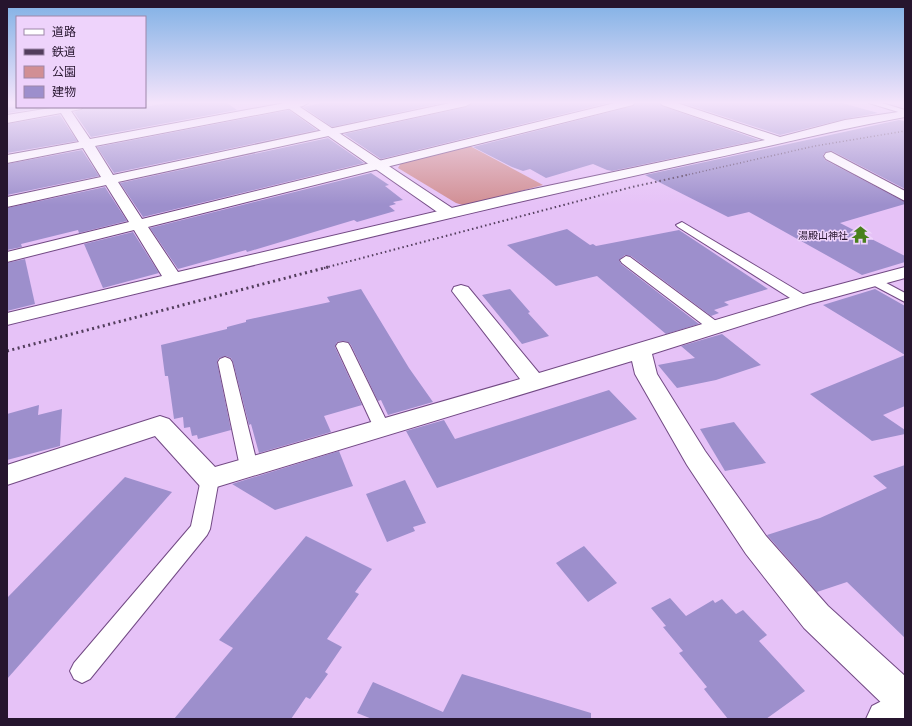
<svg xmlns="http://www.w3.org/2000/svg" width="912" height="726" font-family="'Archivo Narrow','Noto Sans JP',sans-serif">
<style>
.green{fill:#d18f94}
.building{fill:#9d8fcc}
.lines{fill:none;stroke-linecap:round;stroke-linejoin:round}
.service-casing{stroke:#724984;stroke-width:2}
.minor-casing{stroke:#724984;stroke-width:2}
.tertiary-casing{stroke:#724984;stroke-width:2}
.service{fill:#fff;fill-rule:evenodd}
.minor{fill:#fff;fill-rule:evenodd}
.tertiary{fill:#fff;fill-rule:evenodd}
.rail-far2{stroke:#523d5c;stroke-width:1.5;stroke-dasharray:1 2.5;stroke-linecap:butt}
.rail-far1{stroke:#523d5c;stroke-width:2;stroke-dasharray:1.5 3;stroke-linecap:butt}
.rail{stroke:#523d5c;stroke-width:3;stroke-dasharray:2 3.5;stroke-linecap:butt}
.labels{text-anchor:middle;stroke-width:3;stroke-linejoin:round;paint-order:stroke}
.far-poi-label{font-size:10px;fill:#26152e;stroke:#eed3fb;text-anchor:end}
</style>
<rect width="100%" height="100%" fill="#e6c2f7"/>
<polygon class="green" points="470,146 543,185 466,206 456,203 398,168 401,163"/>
<g class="building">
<polygon points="166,103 227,103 237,110 91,137 74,112 81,110 84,107 145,107"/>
<polygon points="322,103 442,103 332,127 303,107"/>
<polygon points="472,103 608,103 381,159 344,134 466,107"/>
<polygon points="635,103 660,103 662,106 759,140 612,171 607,170 593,164 546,178 530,169 523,171 512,167 473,147 633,106"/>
<polygon points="682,103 842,103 878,113 845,119 780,135"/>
<polygon points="7,107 48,107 7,113"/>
<polygon points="289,110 317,130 114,173 97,147"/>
<polygon points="60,115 77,141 7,153 7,124"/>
<polygon points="899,120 905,121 905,189 832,151 826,152 823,155 825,160 905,202 905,204 840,223 905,256 905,262 862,275 749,212 728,217 645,175"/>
<polygon points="328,138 364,163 143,217 120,183"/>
<polygon points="82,150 99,176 7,195 7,164"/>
<polygon points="371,173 389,185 385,186 403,200 393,202 396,204 389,206 395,211 357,222 354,220 247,252 246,250 178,269 150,228"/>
<polygon points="105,187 127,221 79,233 78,230 21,244 22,247 7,250 7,208"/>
<polygon points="567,229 590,245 593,244 596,246 679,230 768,289 724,302 729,305 714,310 719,313 711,316 631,256 625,255 619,260 621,264 699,324 666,334 597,276 556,286 507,245"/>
<polygon points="133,232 159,273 103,288 84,244"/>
<polygon points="25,259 35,304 7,311 7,263"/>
<polygon points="361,289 409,368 433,402 388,415 381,400 378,401 351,345 348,342 343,341 337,342 335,347 362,405 324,416 331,432 259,453 251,424 249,425 233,362 231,358 226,356 219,358 217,362 231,430 198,439 197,435 192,436 190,427 184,428 183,417 174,419 168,376 165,376 161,345 227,329 227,327 246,322 246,320 330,302 327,297"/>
<polygon points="510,289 530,312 528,313 549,336 522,344 482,295"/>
<polygon points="875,289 905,306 905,406 883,415 905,430 905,434 872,441 810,394 905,355 823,305"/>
<polygon points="722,334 761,365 716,380 677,388 658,365 695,358 681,346"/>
<polygon points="609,390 637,419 437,488 406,431 444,420 455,439"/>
<polygon points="39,405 38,415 62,409 60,446 7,460 7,414"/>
<polygon points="734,422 766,463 725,471 700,429"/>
<polygon points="339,451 353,486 275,510 232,484"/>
<polygon points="905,465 905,638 847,582 817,592 767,535 820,518 887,488 873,476"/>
<polygon points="125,477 172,492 7,679 7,598"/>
<polygon points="405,480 426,523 413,527 415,531 387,542 366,494"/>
<polygon points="306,536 372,569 355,592 359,594 327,639 342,647 325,672 328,674 310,699 306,697 291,719 174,719 233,648 219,640"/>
<polygon points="584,546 617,583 588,602 556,563"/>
<polygon points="670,598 686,616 713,600 715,603 722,599 736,614 743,610 767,635 759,641 805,691 766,719 728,719 704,689 707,687 679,653 683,651 663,627 666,626 651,608"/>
<polygon points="462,674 591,713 591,719 372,719 357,713 373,682 443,712"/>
</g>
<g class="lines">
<defs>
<g id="service">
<polygon points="869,103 882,103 905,110 905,114"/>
<polygon points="682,222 808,297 810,300 808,303 798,303 678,227 676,225"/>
<polygon points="626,256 630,257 720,324 722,327 720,330 710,330 622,263 620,260"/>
<polygon points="875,277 905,293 905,302 871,284 869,281"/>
<polygon points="343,342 348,343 350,346 390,428 388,432 382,434 376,432 374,428 336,346 338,343"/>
<polygon points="225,357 230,359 232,362 258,467 255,472 249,474 243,472 240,467 218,362 220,359"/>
<polygon points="210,472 216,474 219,479 210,529 207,535 90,679 82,683 74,679 70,671 74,663 191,526 201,479 204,474"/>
</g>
<g id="minor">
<path d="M285 103H308L303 106 95 146 113 175 450 103H471L466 106 118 182 142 219 615 103H634L633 105 148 227 178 272 524 191 765 140 662 105 661 103H677L780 137 845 120 905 111V117C833 130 763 148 692 163 463 213 235 270 7 325V313L162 276 134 230 7 262V252L129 222 106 185 7 207V197L101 177 83 148 7 163V155L79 142 61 113 7 123V115L57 107H83L81 109 71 111 90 139Z"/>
<polygon points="831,152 905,191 905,201 826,159 824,156 826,153"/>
<polygon points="905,267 905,278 810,304 652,354 657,374 705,451 766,536 828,606 905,676 905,718 892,713 804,628 746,554 687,465 635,374 632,361 210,489 200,486 155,436 7,485 7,465 160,416 169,419 215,467 520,379 452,291 454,287 461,285 468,287 539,373 796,296"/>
</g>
<g id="tertiary">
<polygon points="281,103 294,103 455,210 457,213 455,216 443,216"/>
<polygon points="905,689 905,719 866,719 872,706"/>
</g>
</defs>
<use href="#service" class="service-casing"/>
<use href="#minor" class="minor-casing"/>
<use href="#tertiary" class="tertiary-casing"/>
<use href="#service" class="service"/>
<use href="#minor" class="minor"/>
<use href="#tertiary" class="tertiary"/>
<polyline class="rail-far2" points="682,176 815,146 905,131"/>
<polyline class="rail-far1" points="324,268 632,187 687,175"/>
<polyline class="rail" points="7,351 328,267"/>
</g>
<linearGradient id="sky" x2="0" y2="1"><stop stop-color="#7fb0e5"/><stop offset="0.5" stop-color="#f4e4fb"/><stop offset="1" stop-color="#f4e4fb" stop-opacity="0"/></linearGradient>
<rect width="912" height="205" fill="url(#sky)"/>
<defs>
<symbol id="temple-bare" viewBox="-9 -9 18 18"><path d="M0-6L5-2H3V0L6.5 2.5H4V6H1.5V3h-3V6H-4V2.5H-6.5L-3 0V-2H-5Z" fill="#48811b" stroke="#eed3fb" stroke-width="2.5" paint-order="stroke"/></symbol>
</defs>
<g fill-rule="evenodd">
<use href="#temple-bare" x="848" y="222" width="25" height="25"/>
</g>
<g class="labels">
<g class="far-poi-label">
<text x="848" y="239">湯殿山神社</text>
</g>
</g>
<rect width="912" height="726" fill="none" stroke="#26152e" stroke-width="16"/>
<rect x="16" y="16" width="130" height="92" fill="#eed3fb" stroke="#9e87a9"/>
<rect x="24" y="29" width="20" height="6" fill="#ffffff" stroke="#9e87a9"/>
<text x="52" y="36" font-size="12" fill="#26152e">道路</text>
<rect x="24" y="49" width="20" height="6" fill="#523d5c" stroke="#9e87a9"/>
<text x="52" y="56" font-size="12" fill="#26152e">鉄道</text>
<rect x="24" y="66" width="20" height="12" fill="#d18f94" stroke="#9e87a9"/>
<text x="52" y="76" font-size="12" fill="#26152e">公園</text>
<rect x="24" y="86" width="20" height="12" fill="#9d8fcc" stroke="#9e87a9"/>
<text x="52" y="96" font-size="12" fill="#26152e">建物</text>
</svg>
